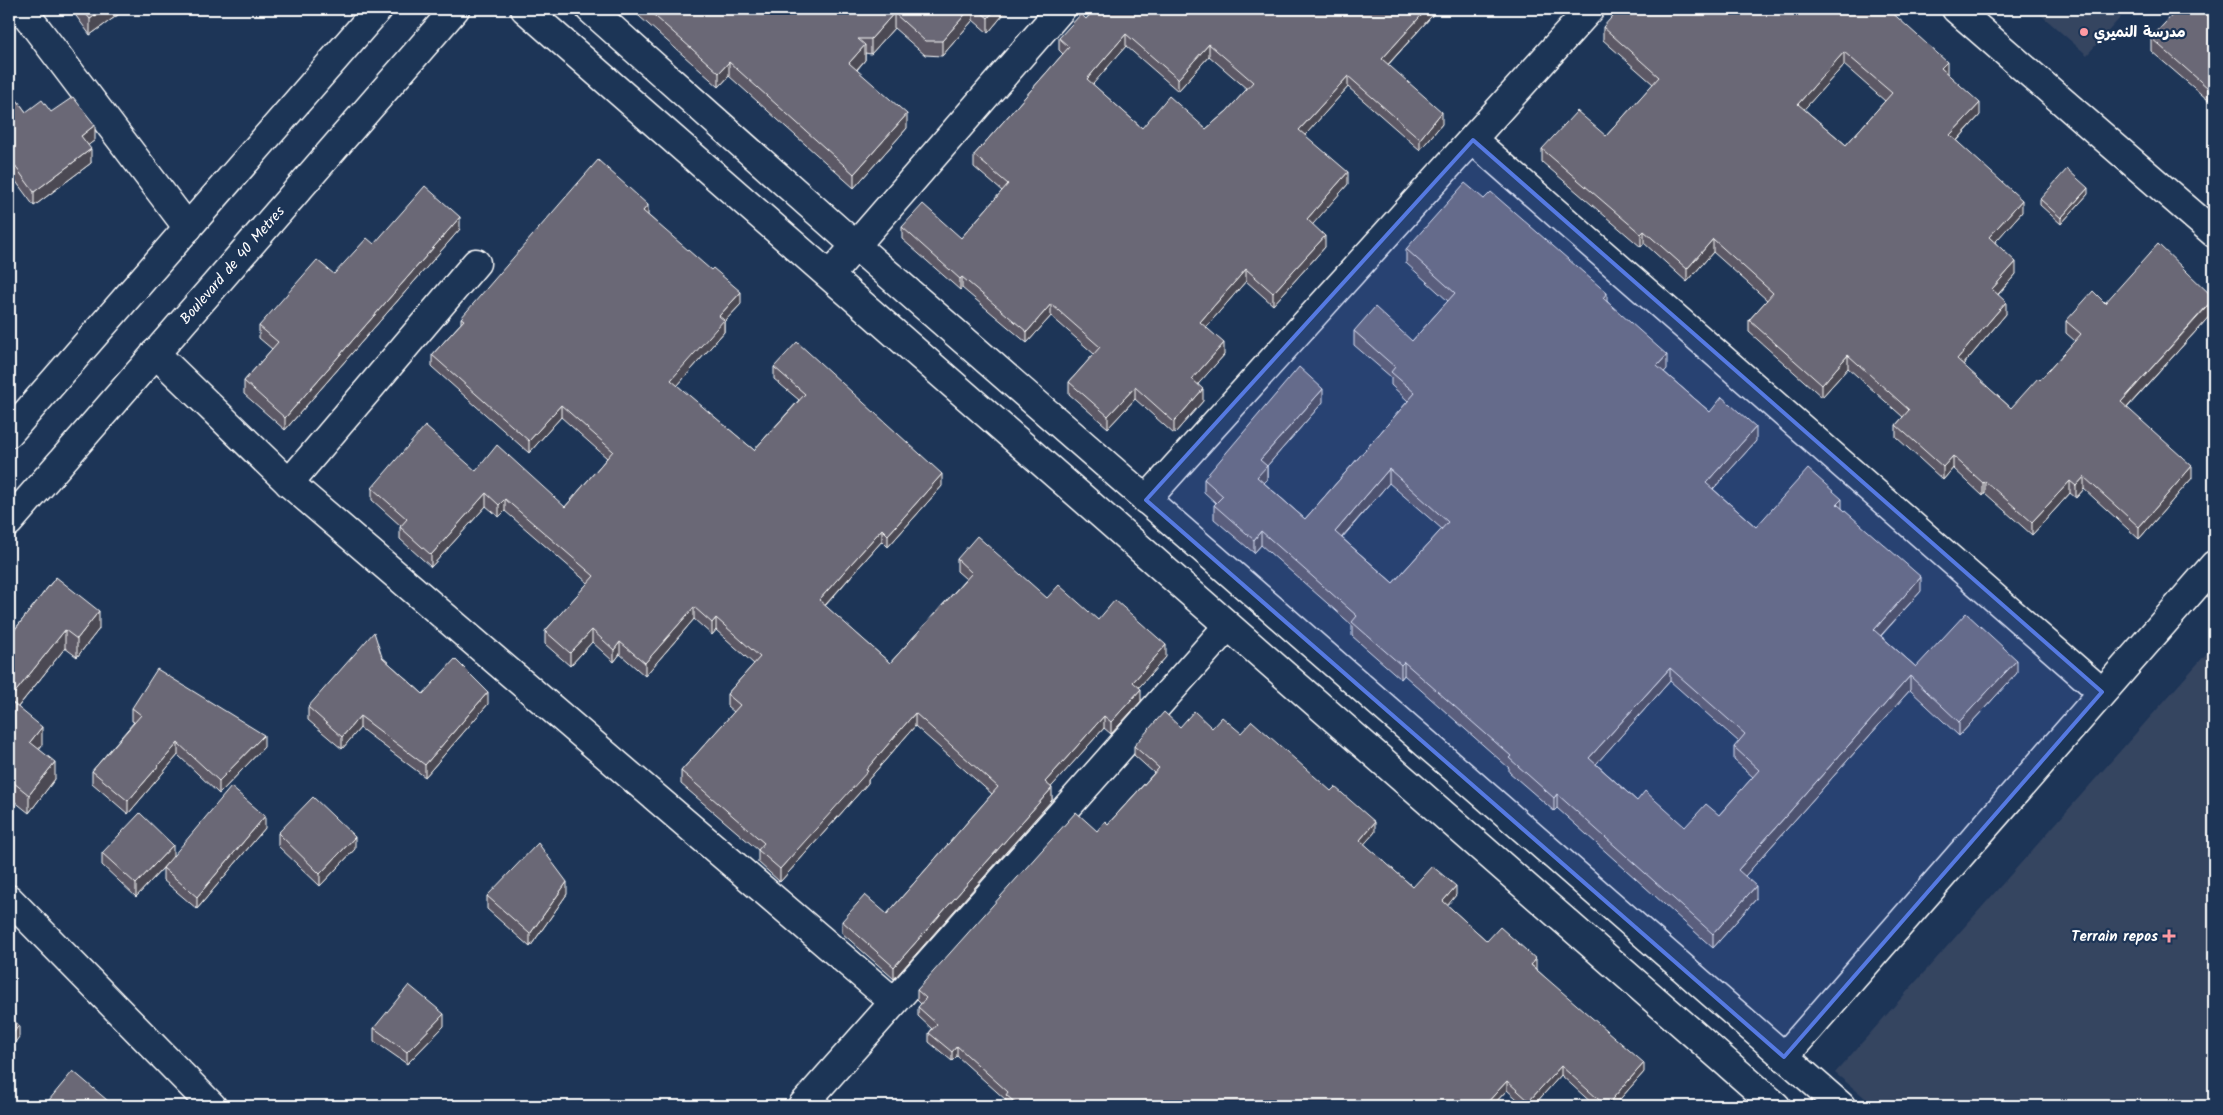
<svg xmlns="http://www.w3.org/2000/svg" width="2223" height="1115" font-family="Kalam,'Playpen Sans Arabic',sans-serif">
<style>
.built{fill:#344460}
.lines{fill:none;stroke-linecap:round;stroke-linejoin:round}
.street-casing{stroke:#fff;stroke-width:31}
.secondary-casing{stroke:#fff;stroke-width:31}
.primary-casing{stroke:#fff;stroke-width:31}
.street{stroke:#1d3557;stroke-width:28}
.secondary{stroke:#1d3557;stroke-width:28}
.primary{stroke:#1d3557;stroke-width:28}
.wall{fill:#5c5965;stroke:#fff;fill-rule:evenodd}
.shaded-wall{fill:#4b4953;stroke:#fff}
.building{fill:#6b6876;stroke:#fff;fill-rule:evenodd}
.marked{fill:#567ae2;fill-opacity:0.2;stroke:#567ae2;stroke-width:4;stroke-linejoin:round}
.poi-dot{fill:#ff9aa2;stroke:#1d3557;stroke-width:2}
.labels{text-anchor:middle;stroke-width:4.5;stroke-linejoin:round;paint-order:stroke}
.poi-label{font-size:15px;font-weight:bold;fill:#fff;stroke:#1d3557;text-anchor:start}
.street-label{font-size:15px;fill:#fff;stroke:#1d3557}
</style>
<rect width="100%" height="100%" fill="#1d3557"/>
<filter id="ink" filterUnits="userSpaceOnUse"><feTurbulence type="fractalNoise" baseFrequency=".02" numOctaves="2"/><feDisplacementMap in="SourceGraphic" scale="10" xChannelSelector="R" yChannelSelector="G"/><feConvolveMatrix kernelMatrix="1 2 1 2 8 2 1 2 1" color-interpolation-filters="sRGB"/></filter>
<g filter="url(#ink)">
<g class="built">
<polygon points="2034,9 2128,9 2087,55"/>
<polygon points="2214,645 2214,1106 1875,1106 1835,1073"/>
</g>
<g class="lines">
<defs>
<g id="street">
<polyline points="22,9 188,228"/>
<polyline points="1956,9 2214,233"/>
<polyline points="1473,140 2102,692"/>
<polyline points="830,275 1061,9"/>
<polyline points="155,353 289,483 894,1002"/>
<polyline points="289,483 476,263"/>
<polyline points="1146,500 1590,9"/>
<polyline points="9,899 212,1106"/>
<polyline points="1784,1057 2214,565"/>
<polyline points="802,1106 1227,627"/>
</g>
<g id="secondary">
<path d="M525 9C943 374 1357 743 1776 1106"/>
<polyline points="590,9 856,246 1841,1106"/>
</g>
<g id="primary">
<polyline points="9,433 378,9"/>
<polyline points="9,522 455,9"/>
</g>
</defs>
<use href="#street" class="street-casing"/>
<use href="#secondary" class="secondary-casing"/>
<use href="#primary" class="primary-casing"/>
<use href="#street" class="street"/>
<use href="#secondary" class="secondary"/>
<use href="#primary" class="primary"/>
</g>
<g class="wall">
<polygon points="71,9 126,9 90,35"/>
<polygon points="631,9 1008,9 988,33 973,20 942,56 925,55 894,28 871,54 865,53 865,60 857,70 907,128 854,188 729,76 719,87"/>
<path d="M1095 9H1438L1388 65 1442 124 1420 150 1348 87 1305 135 1348 184 1312 224 1325 247 1273 305 1246 281 1206 327 1224 355 1198 384 1203 401 1174 434 1135 399 1108 428 1069 394V382L1094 354 1051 316 1027 343 962 288 960 290 902 239V227L961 238 1002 191 974 167V155L1063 54 1059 50V38L1086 19ZM1126 46 1178 91 1209 56 1247 89 1227 111 1206 129 1142 128 1092 84Z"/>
<polygon points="2214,9 2214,92 2208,100 2151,51 2151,38"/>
<path d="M1633 10 1947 73 1980 115 1957 141 2022 212 1995 242 2016 274 1998 295 2006 314 1963 365 2011 408 2040 380 2075 341 2066 333V321L2105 303 2214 298V311L2127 408 2192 478 2139 539 2084 489 2076 498 2070 493 2032 535 1985 493 1983 496 1953 468 1943 480 1896 437V425L1903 417 1848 368 1822 397 1749 332V320L1767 300 1713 252 1687 282 1644 243 1641 247 1542 162V149L1606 136 1653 84 1603 40V27ZM1844 65 1885 101 1846 145 1804 109Z"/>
<polygon points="9,89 26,112 51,112 95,140 88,145 91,163 34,206 9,172"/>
<polygon points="2088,194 2061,224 2040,205 2040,199"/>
<path d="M1484 199 1607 301 1667 369 1664 372 1710 412 1756 441 1713 489 1756 527 1842 508 1921 591 1881 636 1916 667 2017 673 1959 736 1910 690 1745 876 1756 899 1713 948 1557 808 1554 811 1509 772V768L1404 675 1401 679 1352 636V625L1261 545 1254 553 1214 519V505L1216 503 1204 492V479L1323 402 1267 466V480L1264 483 1305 519 1408 401 1391 385V377L1354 345V331L1412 341 1448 301 1406 263V249ZM1389 483 1442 529 1393 583 1342 538ZM1670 681 1739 742 1734 747V760L1753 777 1719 815 1685 827 1637 801 1596 764Z"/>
<polygon points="648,215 741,304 724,322 724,332 677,386 754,450 799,400 774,379 774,367 942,486 888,547 882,541 825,606 890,663 966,579 957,571 957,559 1098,620 1166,657 1139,687 1141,701 1111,734 1104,728 1051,787 1052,800 894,979 842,933 842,921 887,914 992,794 915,726 868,780 868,783 780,882 758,862 758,850 681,784 681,771 734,712 727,706 727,694 754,664 716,630 712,635 694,619 645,676 620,654 614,662 592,642 570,666 545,644 545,631 588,583 505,511 499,517 486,506 431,567 400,539 400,527 401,526 372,500 372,488 476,471 565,507 607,458 561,417 529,453 432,367 432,355 461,323 461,318"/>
<polygon points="460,229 285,430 244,394 244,381 272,349 259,338 259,326 334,274 374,244"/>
<polygon points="56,577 99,629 77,657 65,648 18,707 42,745 39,749 55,779 29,813 9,797 9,637"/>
<polygon points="382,657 423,694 488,704 425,777 360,728 342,749 308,720 308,707"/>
<polygon points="132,708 264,747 219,794 178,755 128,814 92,783 92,771 134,722 132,721"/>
<polygon points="1180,727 1212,728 1241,733 1375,832 1364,844 1413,887 1456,895 1447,905 1487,941 1536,969 1644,1072 1614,1106 1595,1106 1561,1075 1533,1106 1525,1106 1507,1090 1492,1106 1008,1106 1006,1104 1006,1100 957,1056 952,1061 929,1042 929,1033 932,1029 918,1016 918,1007 921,1004 917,1000 917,990 1097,831 1108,824 1154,773 1134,755 1134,746"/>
<polygon points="265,828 197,909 163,880 163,868 164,867 136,897 102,865 102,853 173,856"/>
<polygon points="278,833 355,849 320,886 278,846"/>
<polygon points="567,894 530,947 487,909 487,896"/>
<polygon points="444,1026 407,1064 374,1041 374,1028"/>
<polygon points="49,1100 114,1106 49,1106"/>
</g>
<g class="shaded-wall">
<polygon points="104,9 126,9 90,35 90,19"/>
<polygon points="970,9 973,9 973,20 942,56 942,41"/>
<polygon points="996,9 1008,9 988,33 988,18"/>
<polygon points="1427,9 1438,9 1382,71 1382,59"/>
<polygon points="894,13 894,28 871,54 871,39"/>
<polygon points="1126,34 1126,46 1087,91 1087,79"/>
<polygon points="1209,44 1209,56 1178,91 1178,79"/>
<polygon points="865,45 865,60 849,78 849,63"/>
<polygon points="1844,52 1844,65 1798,116 1798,104"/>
<polygon points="729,62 729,76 719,87 719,73"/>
<polygon points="1947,62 1947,74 1941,68"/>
<polygon points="1348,76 1348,87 1299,142 1299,130"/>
<polygon points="2214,80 2214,92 2208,100 2208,88"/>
<polygon points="1980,103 1980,115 1950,148 1950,135"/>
<polygon points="1442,112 1442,124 1420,150 1420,139"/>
<polygon points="907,114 907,128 854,188 854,174"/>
<polygon points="95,125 95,140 81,151 81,136"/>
<polygon points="91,149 91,163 34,206 34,192"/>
<polygon points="1348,172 1348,184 1307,231 1307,219"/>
<polygon points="2088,188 2088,194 2061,224 2061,218"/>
<polygon points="2022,200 2022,212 1989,249 1989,237"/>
<polygon points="648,205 648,218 643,211"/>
<polygon points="460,217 460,229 285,430 285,418"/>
<polygon points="1644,231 1644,243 1641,247 1641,234"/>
<polygon points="1325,236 1325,247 1273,305 1273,293"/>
<polygon points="1713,239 1713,252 1687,282 1687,269"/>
<polygon points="2016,262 2016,274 1992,301 1992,289"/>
<polygon points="1246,269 1246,281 1200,334 1200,322"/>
<polygon points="962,277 962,288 960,290 960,279"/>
<polygon points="741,292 741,304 724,322 724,332 671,393 671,380 719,316"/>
<polygon points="1607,293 1607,307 1603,298"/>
<polygon points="2214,299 2214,311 2121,414 2121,402"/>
<polygon points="2006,302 2006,314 1957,372 1957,359"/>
<polygon points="1051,304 1051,316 1027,343 1027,332"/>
<polygon points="1224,343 1224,355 1192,391 1192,379"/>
<polygon points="1667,355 1667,369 1657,380 1657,366"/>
<polygon points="1848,355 1848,368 1822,397 1822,385"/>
<polygon points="1135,387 1135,399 1108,428 1108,416"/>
<polygon points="1203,389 1203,401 1174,434 1174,422"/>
<polygon points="1323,389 1323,402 1267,466 1267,480 1257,490 1257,477 1260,460"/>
<polygon points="561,405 561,417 529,453 529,441"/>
<polygon points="1756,427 1756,441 1706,497 1706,483"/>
<polygon points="1953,456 1953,468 1943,480 1943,467"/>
<polygon points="2192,466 2192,478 2139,539 2139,527"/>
<polygon points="1389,469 1389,483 1335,545 1335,532"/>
<polygon points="942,474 942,486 888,547 888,535"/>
<polygon points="2084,477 2084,489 2076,498 2076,486"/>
<polygon points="1985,481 1985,493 1983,496 1983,483"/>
<polygon points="2070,481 2070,493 2032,535 2032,522"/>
<polygon points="486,493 486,506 431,567 431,555"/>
<polygon points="505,499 505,511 499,517 499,505"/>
<polygon points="1842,499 1842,513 1837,504"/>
<polygon points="882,529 882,541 819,612 819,600"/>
<polygon points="1261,531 1261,545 1254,553 1254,540"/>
<polygon points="1921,577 1921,591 1874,643 1874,630"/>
<polygon points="694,607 694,619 645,676 645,663"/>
<polygon points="99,611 99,629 77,657 77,639"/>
<polygon points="716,618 716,630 712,635 712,623"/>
<polygon points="65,630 65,648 9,718 9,700"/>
<polygon points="592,630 592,642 570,666 570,653"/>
<polygon points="620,642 620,654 614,662 614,650"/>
<polygon points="1166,645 1166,657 1133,694 1133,682"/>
<polygon points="2017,660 2017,673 1959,736 1959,722"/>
<polygon points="1404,662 1404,675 1401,679 1401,665"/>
<polygon points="1670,668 1670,681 1589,772 1589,758"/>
<polygon points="1910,676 1910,690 1738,884 1738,870"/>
<polygon points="1141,689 1141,701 1111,734 1111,722"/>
<polygon points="488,692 488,704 425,777 425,765"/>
<polygon points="915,713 915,726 868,780 868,783 780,882 780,869"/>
<polygon points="360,716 360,728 342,749 342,737"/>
<polygon points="1104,716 1104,728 1045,794 1045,782"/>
<polygon points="42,727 42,745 30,760 30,742"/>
<polygon points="264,735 264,747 219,794 219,781"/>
<polygon points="178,743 178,755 128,814 128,801"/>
<polygon points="55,762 55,779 29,813 29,795"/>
<polygon points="1052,788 1052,800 894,979 894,967"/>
<polygon points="1557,794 1557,808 1554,811 1554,798"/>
<polygon points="265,816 265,828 197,909 197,897"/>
<polygon points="1375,822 1375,832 1360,849 1360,840"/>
<polygon points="355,837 355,849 320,886 320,874"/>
<polygon points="173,845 173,857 136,897 136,884"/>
<polygon points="567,882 567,894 530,947 530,934"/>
<polygon points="1456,886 1456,895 1443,911 1443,901"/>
<polygon points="1756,886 1756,899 1713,948 1713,934"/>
<polygon points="1536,959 1536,969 1531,965"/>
<polygon points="444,1014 444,1026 407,1064 407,1052"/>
<polygon points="19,1025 19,1037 9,1051 9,1039"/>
<polygon points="957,1046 957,1056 952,1061 952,1052"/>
<polygon points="1644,1063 1644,1072 1614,1106 1606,1106"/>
<polygon points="1561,1066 1561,1075 1533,1106 1529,1106 1529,1101"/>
<polygon points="1507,1081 1507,1090 1492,1106 1484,1106"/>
</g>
<g class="building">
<polygon points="82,9 104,9 90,19"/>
<polygon points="647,9 970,9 942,41 925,41 894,13 871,39 858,39 865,45 849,63 907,114 854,174 729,62 719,73"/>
<polygon points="977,9 996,9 988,18"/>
<path d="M1095 9H1427L1382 59 1442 112 1420 139 1348 76 1299 130 1348 172 1307 219 1325 236 1273 293 1246 269 1200 322 1224 343 1192 379 1203 389 1174 422 1135 387 1108 416 1069 382 1100 347 1051 304 1027 332 962 277 960 279 902 227 923 204 961 238 1008 184 974 155 1069 47 1059 38 1081 14 1086 19ZM1126 34 1178 79 1209 44 1253 82 1227 111 1206 129 1169 96 1142 128 1087 79Z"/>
<path d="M1619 9H1632L1633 10 1634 9H1888L1947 62 1941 68 1980 103 1950 135 2022 200 1989 237 2016 262 1992 289 2006 302 1957 359 2011 408 2038 378 2040 380 2081 334 2066 321 2093 291 2105 303 2158 244 2214 298 2121 402 2192 466 2139 527 2084 477 2076 486 2070 481 2032 522 1985 481 1983 483 1953 456 1943 467 1896 425 1909 410 1848 355 1822 385 1749 320 1773 293 1713 239 1687 269 1644 231 1641 234 1542 149 1577 111 1606 136 1659 77 1603 27ZM1844 52 1892 93 1846 145 1798 104Z"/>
<polygon points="2178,9 2214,9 2214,80 2208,88 2151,38"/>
<polygon points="9,89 26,112 42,100 51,112 73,97 95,125 81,136 91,149 34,192 9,158"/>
<polygon points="598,160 648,205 643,211 711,270 713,268 741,292 719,316 724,320 671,380 754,450 805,394 774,367 797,342 942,474 888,535 882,529 819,600 890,663 972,573 957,559 977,536 1047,598 1059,585 1098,620 1115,600 1166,645 1133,682 1141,689 1111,722 1104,716 1045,782 1052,788 894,967 842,921 865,895 887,914 998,787 915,713 866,770 868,771 780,869 758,850 764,843 681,771 740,705 727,694 760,657 716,618 712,623 694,607 645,663 620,642 614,650 592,630 570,653 545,631 594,576 505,499 499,505 486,493 431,555 400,527 407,519 372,488 425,426 476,471 497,445 565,507 613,451 561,405 529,441 432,355 464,320 461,318"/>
<polygon points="2067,169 2088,188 2061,218 2040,199"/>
<path d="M1465 183 1484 199 1491 192 1607 293 1603 298 1667 355 1657 366 1710 412 1722 397 1756 427 1706 483 1756 527 1808 469 1842 499 1837 504 1921 577 1874 630 1916 667 1966 613 2017 660 1959 722 1910 676 1738 870 1756 886 1713 934 1557 794 1554 798 1509 758 1511 756 1404 662 1401 665 1352 622 1357 616 1261 531 1254 540 1214 505 1223 496 1204 479 1299 367 1323 389 1260 460 1267 466 1257 477 1305 519 1415 393 1391 372 1395 367 1354 331 1375 307 1412 341 1455 293 1406 249ZM1389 469 1448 522 1393 583 1335 532ZM1670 668 1745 734 1734 747 1759 770 1719 815 1706 804 1685 827 1645 791 1637 801 1589 758Z"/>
<polygon points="425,186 460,217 285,418 244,381 278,342 259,326 317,260 334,274 367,238 374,244"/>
<polygon points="56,577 99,611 77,639 65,630 9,700 42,727 30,742 55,762 29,795 9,779 9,637"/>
<polygon points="374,632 382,657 423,694 455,659 488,692 425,765 360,716 342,737 308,707"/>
<polygon points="157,669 264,735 219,781 178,743 128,801 92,771 141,715 132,708"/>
<polygon points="1194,711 1212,728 1222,717 1241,733 1252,721 1331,791 1335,787 1375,822 1360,840 1413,887 1432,866 1456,886 1443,901 1487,941 1500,927 1536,959 1531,965 1644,1063 1606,1106 1561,1066 1529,1101 1507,1081 1484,1106 1019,1106 1006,1095 1008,1092 957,1046 952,1052 929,1033 937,1024 918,1007 926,998 917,990 1076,812 1097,831 1105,821 1108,824 1159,768 1134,746 1164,712 1180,727"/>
<polygon points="231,787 265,816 197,897 163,868"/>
<polygon points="313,797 355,837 320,874 278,833"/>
<polygon points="140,813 173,845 136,884 102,853"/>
<polygon points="538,843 567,882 530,934 487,896"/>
<polygon points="409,985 444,1014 407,1052 374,1028"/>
<polygon points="9,1017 19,1025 9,1039"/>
<polygon points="73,1071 114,1106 56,1106 49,1100"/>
</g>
</g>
<path class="marked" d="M1473 140 2102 692 1784 1057 1146 500Z"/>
<g class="poi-dot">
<circle cx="2084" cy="32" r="5"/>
<path d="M2166.5 928.5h5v5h5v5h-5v5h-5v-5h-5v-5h5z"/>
</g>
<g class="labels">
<g class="poi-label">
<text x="2094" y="37">مدرسة النميري</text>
<text x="2158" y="941" text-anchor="end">Terrain repos</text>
</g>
<g class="street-label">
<text transform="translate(232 265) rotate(-49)" y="5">Boulevard de 40 Metres</text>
</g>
</g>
<rect width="2223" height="1115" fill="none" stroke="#1d3557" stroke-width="30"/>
<rect x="15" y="15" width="2193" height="1085" fill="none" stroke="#fff" stroke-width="2" filter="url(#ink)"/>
</svg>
